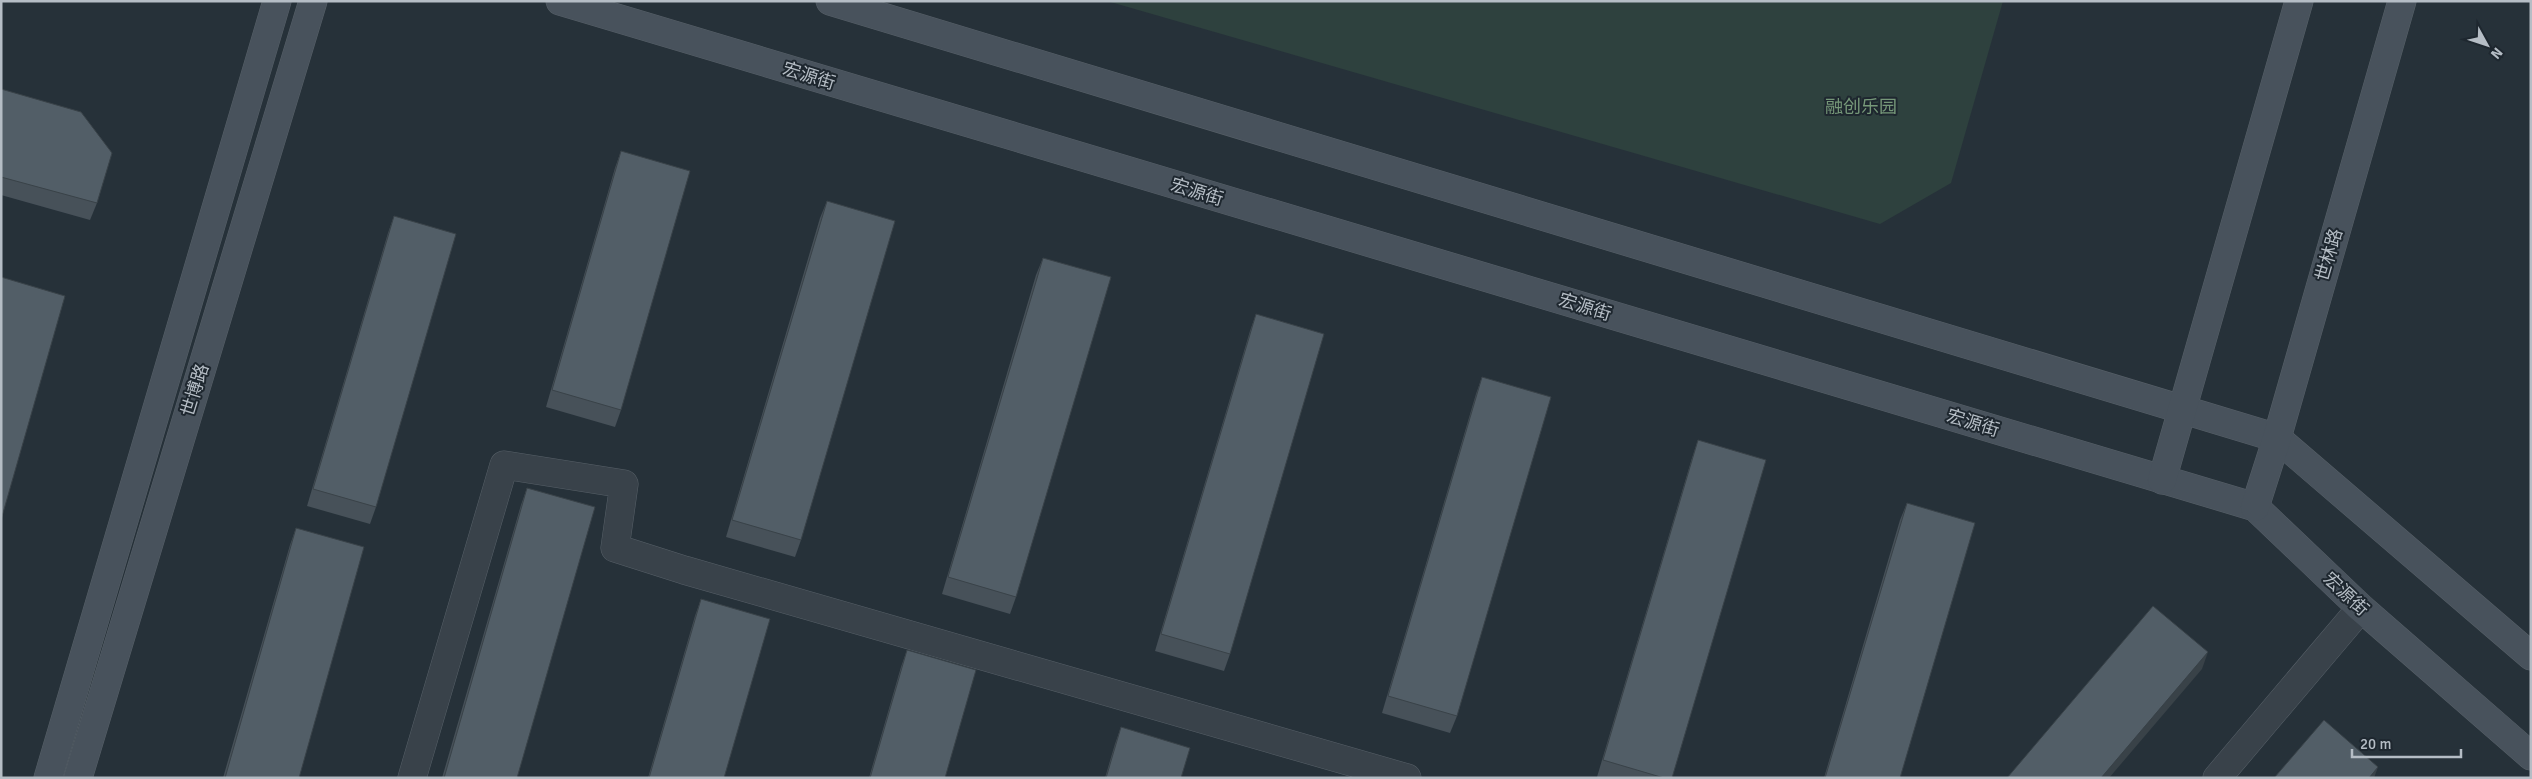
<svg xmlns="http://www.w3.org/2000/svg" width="2532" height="779" font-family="Signika,'Noto Sans SC',sans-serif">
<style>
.green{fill:#2e413e}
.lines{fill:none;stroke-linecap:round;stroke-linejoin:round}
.street-casing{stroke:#576068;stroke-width:29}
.secondary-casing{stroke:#576068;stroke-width:29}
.street{stroke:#39424a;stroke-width:28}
.secondary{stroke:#48525c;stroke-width:28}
.wall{fill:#475159}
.shaded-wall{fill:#394248}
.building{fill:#525e67;stroke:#394248}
.labels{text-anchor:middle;stroke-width:4;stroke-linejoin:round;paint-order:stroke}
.street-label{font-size:18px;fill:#b5bdc5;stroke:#1e272f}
.park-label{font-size:18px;fill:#769879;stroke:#1e272f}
</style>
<rect width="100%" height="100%" fill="#263139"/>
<polygon class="green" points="1107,1 2003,1 1951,183 1880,224"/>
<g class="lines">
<defs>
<g id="street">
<polyline points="412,778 504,465 624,484 615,548 684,570 1407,778"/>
<polyline points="2217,778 2361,608"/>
</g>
<g id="secondary">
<polyline points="560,1 2255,507 2361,608 2531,756"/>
<polyline points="830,1 2277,438 2531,656"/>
<polyline points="2162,480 2299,1"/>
<polyline points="2255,507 2277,438 2402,1"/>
<polyline points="48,778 277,1"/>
<polyline points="78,778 313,1"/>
</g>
</defs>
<use href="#street" class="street-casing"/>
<use href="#secondary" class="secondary-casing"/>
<use href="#street" class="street"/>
<use href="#secondary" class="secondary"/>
</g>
<g class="wall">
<polygon points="1,89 97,203 90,220 1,195"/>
<polygon points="621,151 621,410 615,427 546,407 615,168"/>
<polygon points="827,201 801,540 795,557 726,537 820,218"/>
<polygon points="394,216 376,507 370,524 307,506 388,233"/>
<polygon points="1043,258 1016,597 1010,614 942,594 1036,275"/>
<polygon points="1256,314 1230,654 1224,671 1155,651 1250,331"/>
<polygon points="1482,377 1457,716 1450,733 1382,713 1476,394"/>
<polygon points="1698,440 1672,778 1600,778 1597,777 1692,458"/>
<polygon points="527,488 517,778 442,778 521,505"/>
<polygon points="1907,503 1900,778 1824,778 1900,520"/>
<polygon points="296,528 299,778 223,778 290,545"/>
<polygon points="701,599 724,778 648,778 695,616"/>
<polygon points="907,650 945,778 869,778 901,667"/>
<polygon points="1121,727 1181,778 1105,778 1115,744"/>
</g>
<g class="shaded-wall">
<polygon points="2208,652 2202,669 2109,778 2101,778"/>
<polygon points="2378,767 2374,778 2369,778"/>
</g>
<g class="building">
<polygon points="1,89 81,112 112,153 97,203 1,177"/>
<polygon points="621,151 690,171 621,410 552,390"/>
<polygon points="827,201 895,221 801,540 732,520"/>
<polygon points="394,216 456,234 376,507 313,489"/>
<polygon points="1043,258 1111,277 1016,597 948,577"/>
<polygon points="1,277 65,296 1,520"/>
<polygon points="1256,314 1324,334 1230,654 1161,634"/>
<polygon points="1482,377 1551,397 1457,716 1388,696"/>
<polygon points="1698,440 1766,460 1672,778 1664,778 1603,760"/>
<polygon points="527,488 595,507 517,778 444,778"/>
<polygon points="1907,503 1975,523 1900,778 1825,778"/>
<polygon points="296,528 364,547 299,778 225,778"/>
<polygon points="701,599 770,619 724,778 649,778"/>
<polygon points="2153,606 2208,652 2101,778 2007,778"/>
<polygon points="907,650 976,670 945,778 870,778"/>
<polygon points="2324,720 2378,767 2369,778 2274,778"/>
<polygon points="1121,727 1190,748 1181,778 1106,778"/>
</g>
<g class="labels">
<g class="street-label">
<text transform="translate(809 76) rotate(17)" y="6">宏源街</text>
<text transform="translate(1197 192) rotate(17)" y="6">宏源街</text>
<text transform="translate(2329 255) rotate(-74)" y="6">世林路</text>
<text transform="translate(1585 307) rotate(17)" y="6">宏源街</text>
<text transform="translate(195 390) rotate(-73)" y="6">世博路</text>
<text transform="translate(1973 423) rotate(17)" y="6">宏源街</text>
<text transform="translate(2346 594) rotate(43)" y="6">宏源街</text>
</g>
<g class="park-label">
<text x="1861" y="113">融创乐园</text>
</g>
</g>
<rect width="2532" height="779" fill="none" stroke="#b5bdc5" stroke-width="5"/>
<g transform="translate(2487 45) rotate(130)" stroke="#1e272f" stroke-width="4" paint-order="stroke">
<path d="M0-4L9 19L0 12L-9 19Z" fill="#b5bdc5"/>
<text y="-8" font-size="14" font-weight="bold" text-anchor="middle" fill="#b5bdc5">N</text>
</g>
<path d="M2352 749v8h109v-8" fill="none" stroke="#b5bdc5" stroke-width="2.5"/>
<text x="2360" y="749" font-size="15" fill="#b5bdc5" stroke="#1e272f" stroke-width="4" paint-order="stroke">20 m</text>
</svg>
